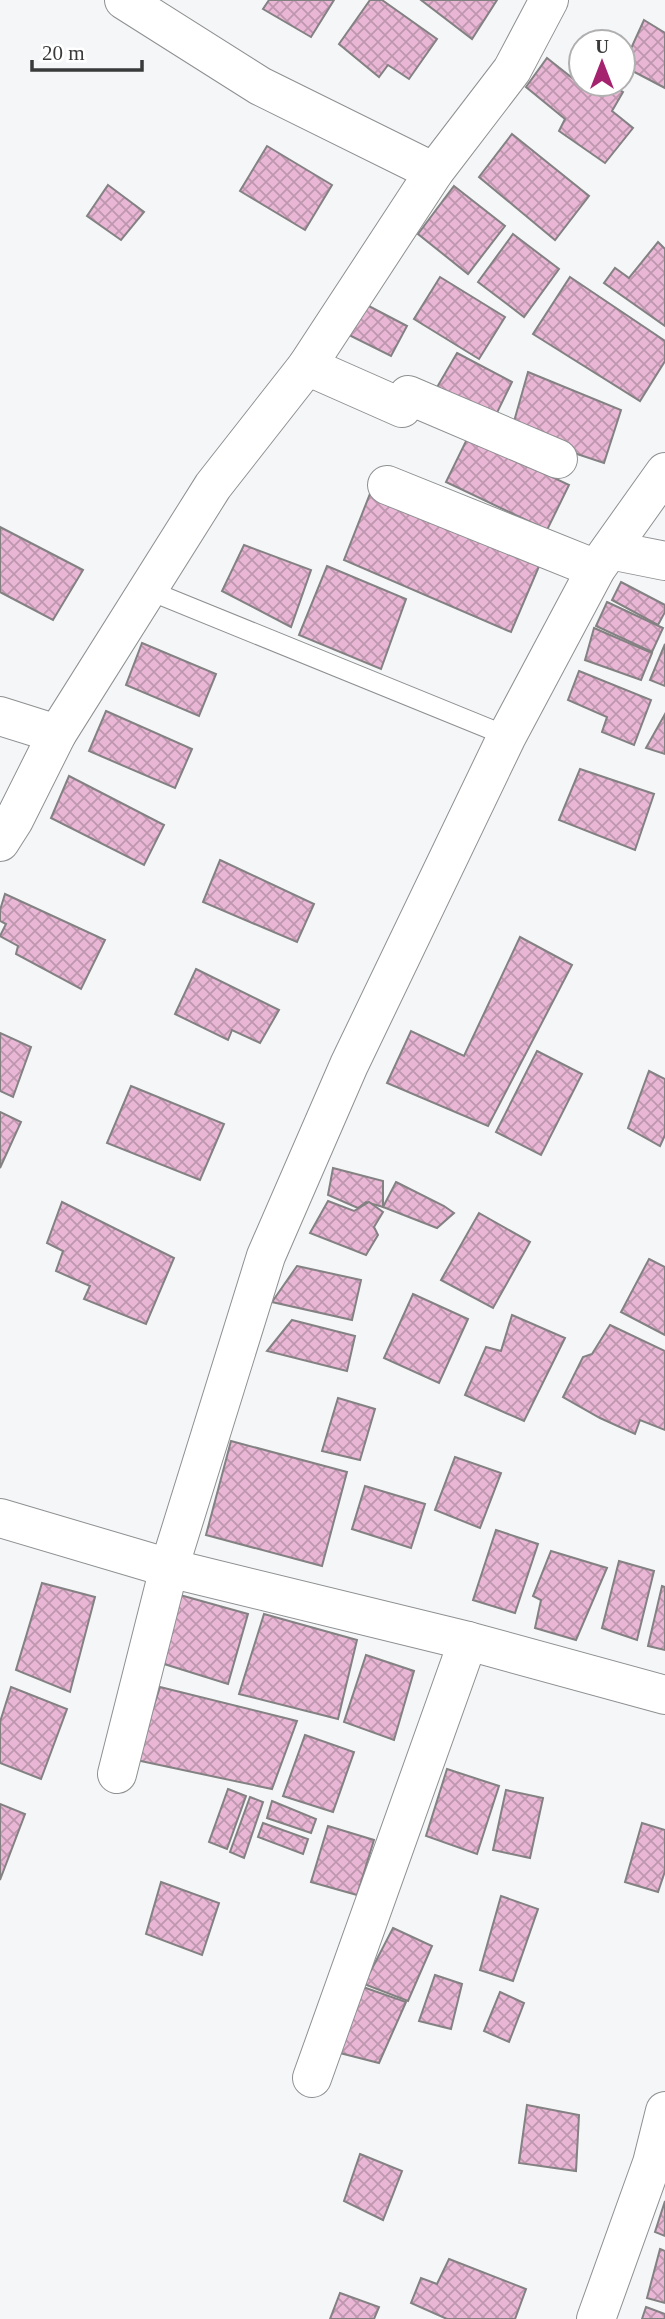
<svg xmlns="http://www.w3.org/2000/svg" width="665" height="2319" font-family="'Times New Roman',serif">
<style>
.building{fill:url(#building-cross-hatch);stroke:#838182;stroke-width:2}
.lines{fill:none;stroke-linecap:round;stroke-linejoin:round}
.service-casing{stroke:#8e9091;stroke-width:21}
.minor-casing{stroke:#8e9091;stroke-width:40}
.service{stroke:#fff;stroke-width:19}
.minor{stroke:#fff;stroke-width:38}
</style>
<defs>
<pattern id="building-cross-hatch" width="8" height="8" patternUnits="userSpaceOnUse" patternTransform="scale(1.75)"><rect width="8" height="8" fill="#e9b7d5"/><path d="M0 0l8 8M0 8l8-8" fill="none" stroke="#be96ae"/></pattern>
</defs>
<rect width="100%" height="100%" fill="#f4f6f8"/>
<g class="building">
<polygon points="269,0 334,0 311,37 263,9"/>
<polygon points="370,0 382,0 437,39 409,79 388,65 379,77 339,44"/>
<polygon points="421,0 497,0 472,39"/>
<polygon points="644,20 665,33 665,88 623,66"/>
<polygon points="547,58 585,88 588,84 611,84 623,92 612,111 633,128 605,163 559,131 565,119 526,87"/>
<polygon points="512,134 589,196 555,240 479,177"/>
<polygon points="267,146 332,185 305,230 240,191"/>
<polygon points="108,185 144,212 121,240 87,216"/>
<polygon points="454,186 505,226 468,274 418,234"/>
<polygon points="513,234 559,269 524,317 478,282"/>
<polygon points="658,242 665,249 665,326 604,283 615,268 629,278"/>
<polygon points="440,277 505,317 479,359 414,319"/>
<polygon points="570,277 665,341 665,361 640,401 533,334"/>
<polygon points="363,303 407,326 391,356 347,334"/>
<polygon points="457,353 512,382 491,425 433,394"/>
<polygon points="528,372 621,410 604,463 511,432"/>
<polygon points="468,437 569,485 547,530 446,482"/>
<polygon points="373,486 543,557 511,632 344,560"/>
<polygon points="0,527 83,570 53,620 0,592"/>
<polygon points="244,545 311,570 291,627 222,591"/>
<polygon points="327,566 406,599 381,669 299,635"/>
<polygon points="621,582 665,605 665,612 658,625 612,600"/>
<polygon points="607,602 663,628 652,652 596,626"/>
<polygon points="594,628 652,653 641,680 585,660"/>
<polygon points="142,643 216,674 199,716 126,685"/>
<polygon points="665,644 665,686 650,680"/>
<polygon points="579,671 651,700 634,745 602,732 607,717 568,700"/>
<polygon points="106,711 192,749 175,788 89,751"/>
<polygon points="665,714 665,754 646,748"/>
<polygon points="580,769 654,794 635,850 559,820"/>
<polygon points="69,776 164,825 144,865 51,818"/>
<polygon points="220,860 314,904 297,942 203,902"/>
<polygon points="5,894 105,940 81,989 16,954 18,946 0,936 6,924 0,921 0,910"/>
<polygon points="520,937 572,965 488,1126 387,1083 411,1031 464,1056"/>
<polygon points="196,969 279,1010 260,1043 232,1030 228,1040 175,1014"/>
<polygon points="0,1033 31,1047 13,1097 0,1091"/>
<polygon points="537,1051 582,1074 541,1155 496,1132"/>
<polygon points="649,1071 665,1079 665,1135 660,1146 628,1128"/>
<polygon points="131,1086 224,1124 200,1180 107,1143"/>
<polygon points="0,1112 21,1122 0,1168"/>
<polygon points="333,1168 383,1181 383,1207 366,1202 358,1208 328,1195"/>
<polygon points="396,1182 444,1206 454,1213 437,1228 383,1207"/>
<polygon points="328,1201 354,1211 369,1202 383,1212 374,1227 378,1235 366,1255 310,1233"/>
<polygon points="62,1202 174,1258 146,1324 84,1299 90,1286 56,1271 63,1251 47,1243"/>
<polygon points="479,1213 530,1242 493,1308 441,1280"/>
<polygon points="649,1259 665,1267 665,1335 621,1312"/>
<polygon points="297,1266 361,1280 352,1320 272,1302"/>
<polygon points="413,1294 468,1319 439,1383 384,1358"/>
<polygon points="512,1315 565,1338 524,1421 465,1395 486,1347 501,1351"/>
<polygon points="292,1320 355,1336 347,1371 267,1351"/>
<polygon points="610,1325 665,1351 665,1430 640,1420 635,1434 600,1418 563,1397 583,1357 592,1354"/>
<polygon points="338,1398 375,1409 360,1460 322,1451"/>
<polygon points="231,1441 347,1472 322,1566 206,1535"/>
<polygon points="455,1457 501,1473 480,1528 435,1510"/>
<polygon points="365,1486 425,1504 411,1548 352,1529"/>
<polygon points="496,1530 538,1544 515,1613 473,1600"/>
<polygon points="551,1551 607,1568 576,1640 535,1628 541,1600 533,1596"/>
<polygon points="619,1561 654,1571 637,1640 602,1628"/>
<polygon points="42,1583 95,1597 70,1692 16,1670"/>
<polygon points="662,1586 665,1587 665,1650 648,1646"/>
<polygon points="180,1595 248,1614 228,1684 161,1663"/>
<polygon points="264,1614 357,1640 338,1719 239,1694"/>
<polygon points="366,1655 414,1671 394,1740 344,1722"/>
<polygon points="11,1687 67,1709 41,1779 0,1763 0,1722"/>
<polygon points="160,1687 297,1721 272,1789 136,1760"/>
<polygon points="305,1735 354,1752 333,1812 283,1796"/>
<polygon points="447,1769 499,1786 477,1854 426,1836"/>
<polygon points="228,1789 246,1796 227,1849 209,1842"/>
<polygon points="506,1790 543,1798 530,1858 493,1850"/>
<polygon points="250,1797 263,1802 244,1858 230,1852"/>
<polygon points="272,1801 316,1819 311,1833 267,1818"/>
<polygon points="0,1804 25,1814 0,1880"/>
<polygon points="263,1823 308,1839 303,1854 258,1837"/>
<polygon points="642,1823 665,1830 665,1871 658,1892 625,1882"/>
<polygon points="328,1826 374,1840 357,1895 311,1882"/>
<polygon points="161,1882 219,1903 202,1955 146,1934"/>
<polygon points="501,1896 538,1909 513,1981 480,1970"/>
<polygon points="393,1928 432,1946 408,2001 364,1984"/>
<polygon points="435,1975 462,1984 451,2029 419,2021"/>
<polygon points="363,1987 406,2002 379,2063 336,2052"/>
<polygon points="500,1992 524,2003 509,2042 484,2031"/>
<polygon points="527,2105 579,2115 576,2171 519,2163"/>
<polygon points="360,2154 402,2171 383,2220 344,2201"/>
<polygon points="665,2201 665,2236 655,2232"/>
<polygon points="660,2249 665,2251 665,2303 647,2298"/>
<polygon points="449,2259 526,2289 515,2319 447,2319 411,2303 421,2278 437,2284"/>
<polygon points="340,2293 379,2307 374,2319 330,2319"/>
<polygon points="646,2307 665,2314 665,2319 642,2319"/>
</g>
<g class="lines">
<defs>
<polyline id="service" points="148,590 507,736"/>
<g id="minor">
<polyline points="124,0 260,86 434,172"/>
<polyline points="307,366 402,408 408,395 558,459"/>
<polyline points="387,485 596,569"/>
<polyline points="610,550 665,561"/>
<polyline points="0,716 57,734"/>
<polyline points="0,842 14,820 57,734 213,486 307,366 434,172 512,70 549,0"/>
<polyline points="0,1518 169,1568 468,1641 665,1695"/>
<polyline points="117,1774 169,1568 266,1256 349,1065 507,736 596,569 665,472"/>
<polyline points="312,2078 468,1641"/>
<polyline points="596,2319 652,2163 665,2111"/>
</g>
</defs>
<use href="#service" class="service-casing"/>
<use href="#minor" class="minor-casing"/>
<use href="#service" class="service"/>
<use href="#minor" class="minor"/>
</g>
<g transform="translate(602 63)"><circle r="33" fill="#ffffff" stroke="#b0b0b0" stroke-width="2"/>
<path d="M0-5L12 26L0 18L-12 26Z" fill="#a5226f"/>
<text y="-10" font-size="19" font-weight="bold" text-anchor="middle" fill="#393a3a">U</text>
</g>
<path d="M32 60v10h110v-10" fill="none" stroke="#393a3a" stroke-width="3.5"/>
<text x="42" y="60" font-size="21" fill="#393a3a" stroke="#ffffff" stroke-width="5" paint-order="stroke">20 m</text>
</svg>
